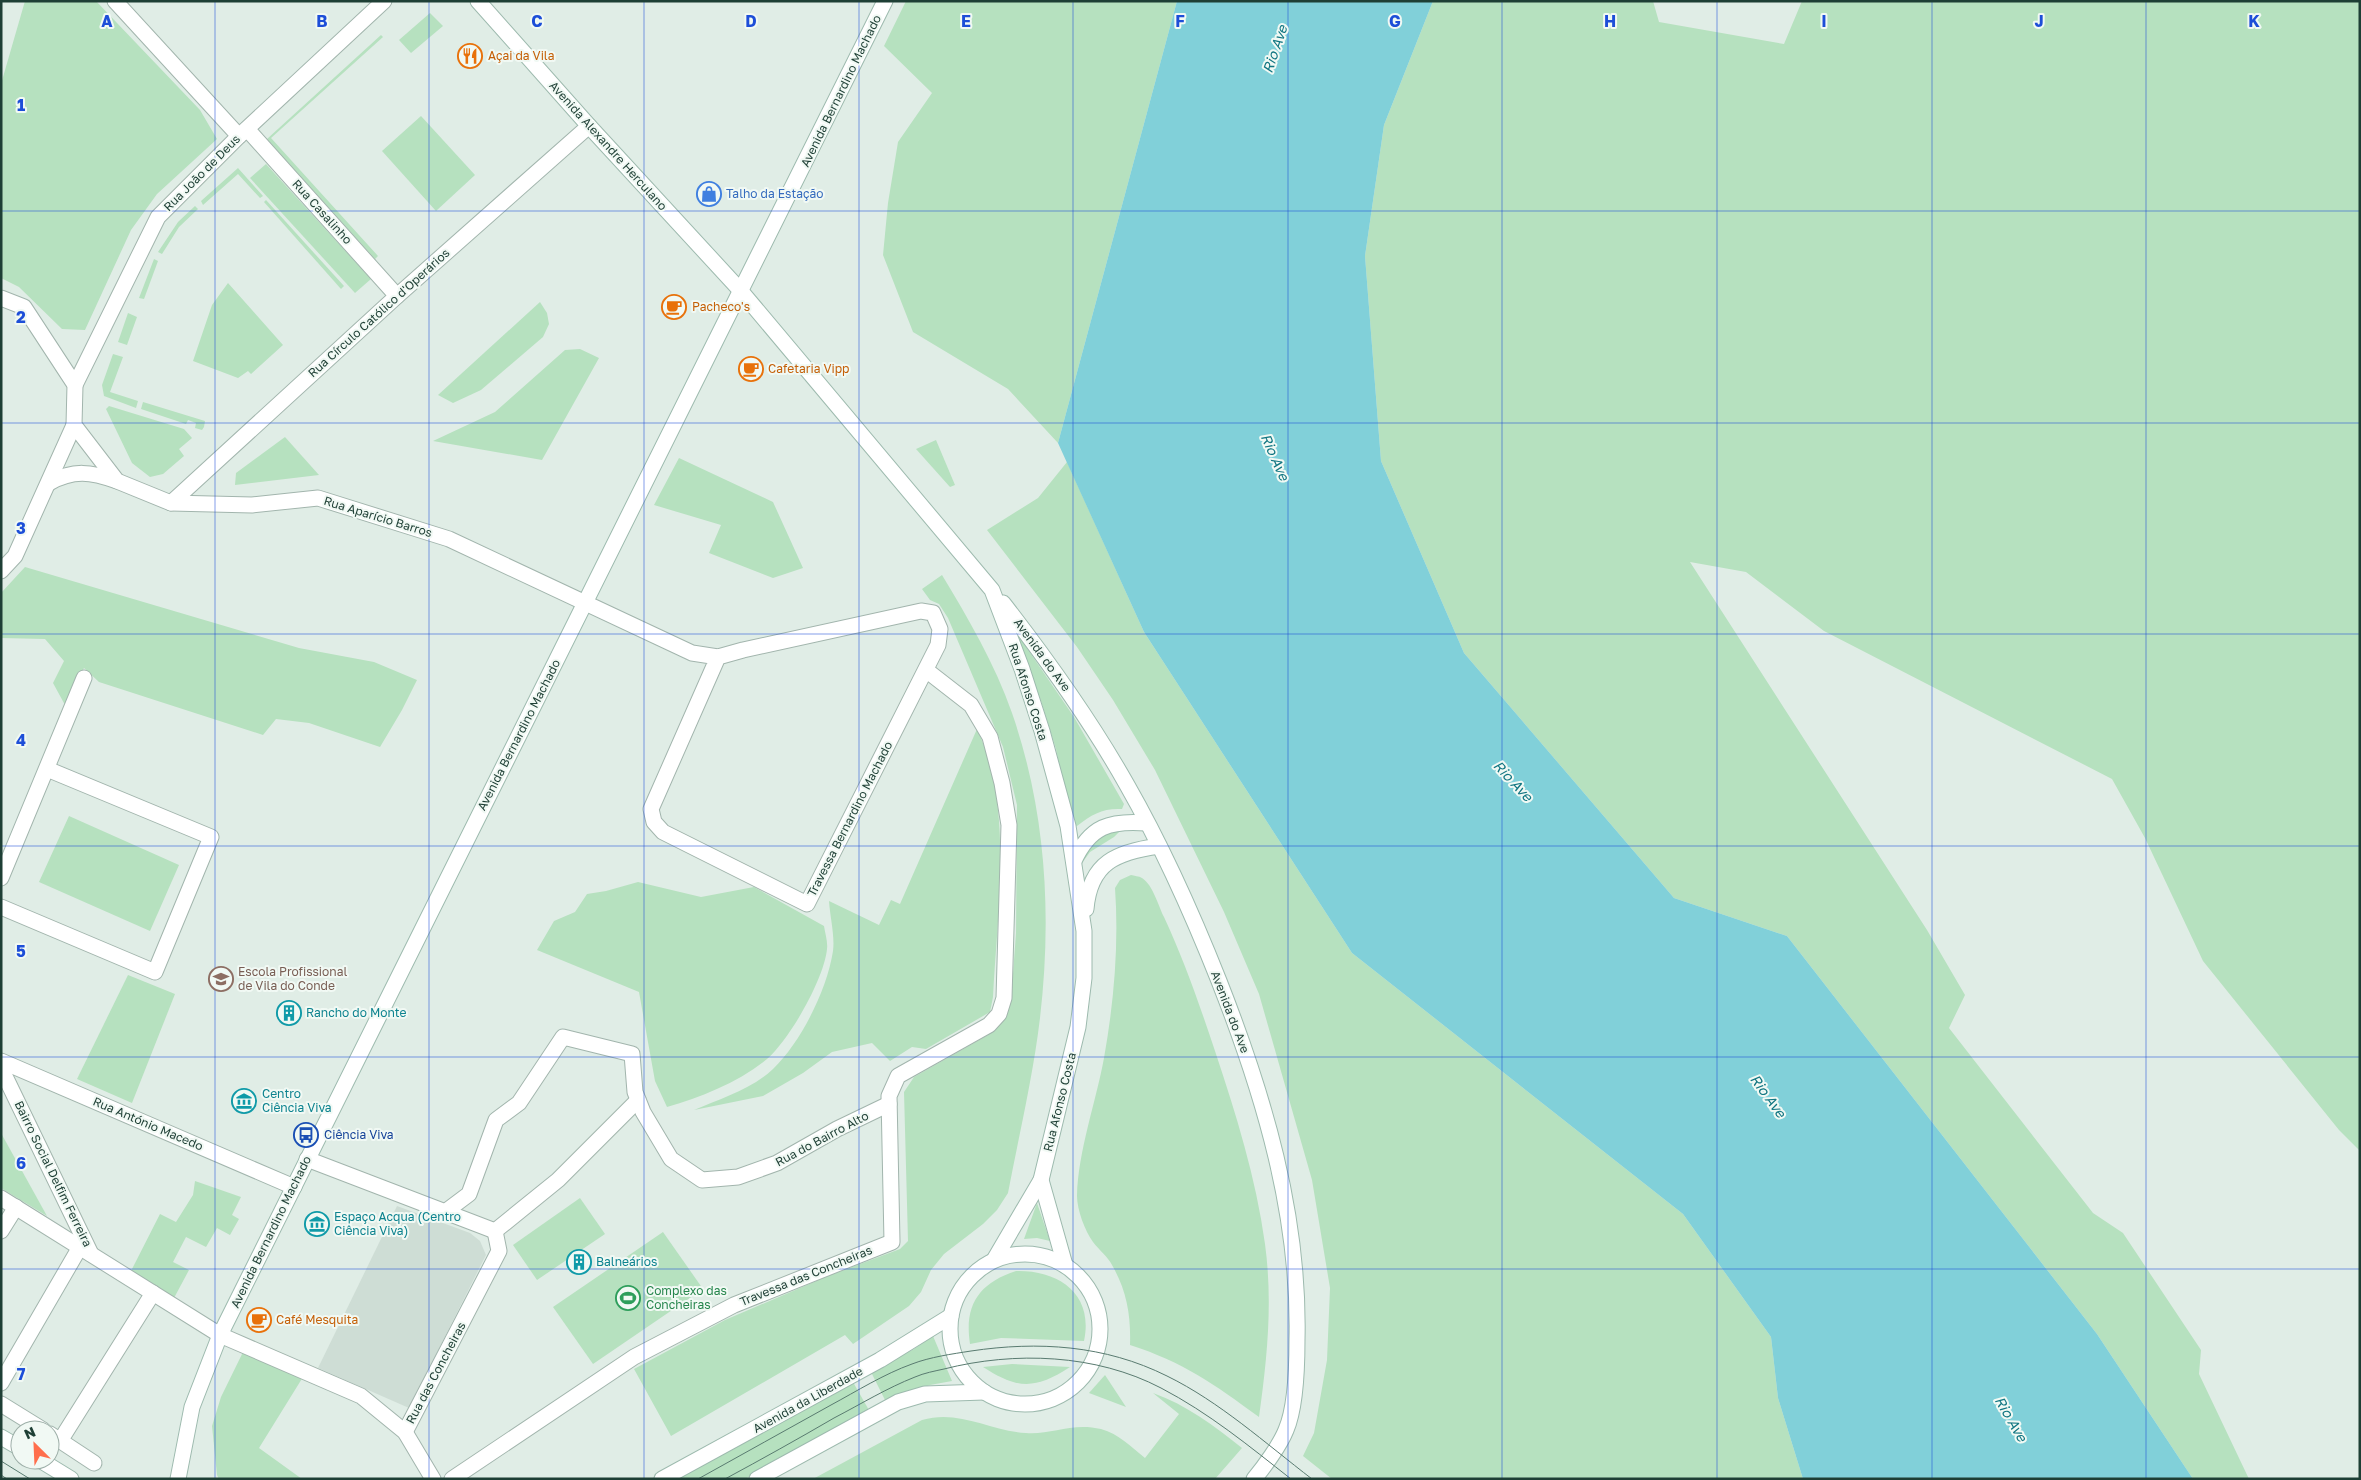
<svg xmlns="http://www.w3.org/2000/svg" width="2361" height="1480" font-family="'Golos Text',sans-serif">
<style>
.built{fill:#ceddd5}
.green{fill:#b6e1bf}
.water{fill:#81d0d9}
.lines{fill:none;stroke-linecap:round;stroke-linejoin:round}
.street-casing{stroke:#a2b5ad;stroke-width:17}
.secondary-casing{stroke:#9dbaae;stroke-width:17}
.street{stroke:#fff;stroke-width:15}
.secondary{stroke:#fff;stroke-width:15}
.tram{stroke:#597b70;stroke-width:1}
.grid{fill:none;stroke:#1d4ed8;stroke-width:1;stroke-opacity:0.55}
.labels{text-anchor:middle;stroke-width:4;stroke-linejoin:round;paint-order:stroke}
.food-label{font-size:12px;fill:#c56008;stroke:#f1f9f4;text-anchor:start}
.street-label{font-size:12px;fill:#1e3f35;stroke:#f1f9f4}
.shop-label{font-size:12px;fill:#366cbe;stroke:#f1f9f4;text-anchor:start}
.education-label{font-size:12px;fill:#785e54;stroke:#f1f9f4;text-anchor:start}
.culture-label{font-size:12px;fill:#0d838f;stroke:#f1f9f4;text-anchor:start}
.transit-label{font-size:12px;fill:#164399;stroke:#f1f9f4;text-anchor:start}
.leisure-label{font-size:12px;fill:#27864d;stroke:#f1f9f4;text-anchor:start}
.water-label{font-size:14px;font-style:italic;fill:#117682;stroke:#f1f9f4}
.grid-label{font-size:16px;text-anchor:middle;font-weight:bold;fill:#1d4ed8;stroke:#f1f9f4;stroke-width:4;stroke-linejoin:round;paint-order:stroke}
</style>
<rect width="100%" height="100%" fill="#e0ede6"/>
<polygon class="built" points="397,1206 470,1233 480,1241 486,1255 409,1408 318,1368"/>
<g class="green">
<polygon points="25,1 96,1 200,110 217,139 157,194 131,230 85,330 62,329 19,287 1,278 1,84"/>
<polygon points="906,1 1177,1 1058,443 1008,389 913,332 883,255 888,203 898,142 932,93 884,46"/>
<polygon points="1433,1 1653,1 1659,22 1784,44 1802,1 2360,1 2360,1151 2339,1130 2203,961 2145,838 2112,779 1824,631 1746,572 1690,562 1927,930 1965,995 1949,1028 2093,1213 2123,1233 2201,1350 2199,1374 2249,1479 2193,1479 2097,1334 1787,936 1674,898 1464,653 1381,461 1365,256 1384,125"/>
<polygon points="430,13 443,26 411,53 399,40"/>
<polygon points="381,35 383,37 271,138 378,256 375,259 267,139"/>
<polygon points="421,116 475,175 436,211 382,151"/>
<polygon points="266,164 371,279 355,293 250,178"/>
<polygon points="238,168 263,196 260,198 238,174 203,205 201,201"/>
<polygon points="266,200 344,286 341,289 264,202"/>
<polygon points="195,206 198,209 179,227 162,254 158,252 178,222"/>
<polygon points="154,259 158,261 144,299 139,298"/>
<polygon points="228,283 283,345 251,374 248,371 238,378 193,361 212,305"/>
<polygon points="540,302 547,313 549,324 543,337 481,390 453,403 438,395"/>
<polygon points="128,313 137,317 127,345 118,342"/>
<polygon points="580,349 599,358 542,460 433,441 495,412 565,350"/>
<polygon points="113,354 123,357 110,392 138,401 136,408 104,396 102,385"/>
<polygon points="143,402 205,421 204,427 202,430 195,428 196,423 188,420 186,424 141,409"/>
<polygon points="109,406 184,429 192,438 179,449 184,456 163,474 150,477 132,463 106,409"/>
<polygon points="285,437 319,475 235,485 236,473"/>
<polygon points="936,440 955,485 950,487 916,449"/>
<polygon points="679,458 773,502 803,568 773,578 709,553 721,525 654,505"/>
<polygon points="1067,462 1144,632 1352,953 1683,1214 1771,1337 1778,1398 1803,1479 1332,1479 1303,1456 1314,1433 1327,1360 1330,1288 1312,1180 1259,994 1224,912 1155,770 1113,700 1077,647 987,530 1038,498"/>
<polygon points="25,567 299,648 374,662 417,680 402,710 380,747 309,723 276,719 263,735 99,682 84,668 65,705 53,683 64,661 45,639 1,638 1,593"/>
<path d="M942 575C968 618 995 664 1012 713 1046 811 1052 915 1040 1018 1033 1077 1019 1135 1008 1193L997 1210 983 1224 944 1254 931 1270 921 1292 909 1306 853 1344 845 1335 671 1436 634 1369 725 1320 828 1276 900 1249 908 1241 904 1092 914 1077 988 1035 1004 1018 1011 1001 1016 933 1017 805 1003 747 948 618 939 604 930 600 922 589Z"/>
<path d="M1007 619 1074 717 1124 804 1122 809C1103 808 1092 814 1077 826L1071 823 1056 749 1041 701Z"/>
<path d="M977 729C1014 806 997 914 993 997L990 1012 926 1049 912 1047 890 1061 872 1043 832 1052 803 1073 763 1096 694 1110C720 1099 752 1089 773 1069 801 1042 827 990 833 951 835 936 830 917 829 901L879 925 891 900 900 904Z"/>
<polygon points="69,816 179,865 150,931 39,882"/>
<polygon points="1123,828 1114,837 1090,852 1082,863 1078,863 1098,834"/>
<path d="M1131 875C1134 876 1139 876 1142 878 1153 885 1158 905 1164 917 1184 960 1200 1006 1215 1051 1236 1114 1256 1178 1265 1244 1273 1303 1267 1359 1259 1417 1214 1384 1183 1362 1130 1345 1131 1316 1127 1291 1112 1265 1108 1257 1099 1250 1093 1242 1085 1231 1077 1210 1077 1196 1078 1151 1096 1102 1104 1058 1114 1002 1119 944 1115 888L1120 880Z"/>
<path d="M638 882 701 897 754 887 824 926C825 933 828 942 827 949 824 979 790 1039 767 1059 739 1082 701 1097 667 1107L655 1081 639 992 537 950 554 921 575 912 587 894 606 891Z"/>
<polygon points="128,975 175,994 132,1103 77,1079"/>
<polygon points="1,1133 47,1216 1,1188"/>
<polygon points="195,1181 241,1197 232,1215 239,1219 230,1235 217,1228 206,1247 186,1237 173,1262 189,1270 174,1298 131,1271 160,1214 176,1222 193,1195"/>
<polygon points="580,1198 605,1234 537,1280 513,1245"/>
<polygon points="1037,1203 1050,1241 1037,1238 1024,1239"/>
<polygon points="663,1232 703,1289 593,1364 553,1307"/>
<path d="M1016 1271C1059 1270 1094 1294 1084 1341L1001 1338 970 1344C964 1305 979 1283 1016 1271Z"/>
<polygon points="933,1336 952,1381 930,1385 886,1402 871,1372 914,1349"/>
<polygon points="244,1350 303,1377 259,1448 302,1479 219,1479 217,1475 212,1426 221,1397"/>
<path d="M1012 1364 1070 1367C1035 1390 1017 1389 983 1367Z"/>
<polygon points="1105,1375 1126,1407 1089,1393"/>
<polygon points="853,1382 870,1412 745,1479 675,1479"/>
<path d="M1153 1393C1187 1405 1214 1426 1242 1448L1215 1479H813L922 1420C959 1409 990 1431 1026 1433 1051 1435 1072 1422 1101 1429 1119 1434 1131 1447 1145 1458L1179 1414Z"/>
</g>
<polygon class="water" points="1177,1 1433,1 1384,125 1365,256 1381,461 1464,653 1674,898 1787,936 2097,1334 2193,1479 1803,1479 1778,1398 1771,1337 1683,1214 1352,953 1144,632 1058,443"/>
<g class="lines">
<defs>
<g id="street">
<polyline points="115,1 239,136"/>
<polyline points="247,129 397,296"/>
<polyline points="1,298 24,307 75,385 74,425 117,481 171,503 252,505 318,498 449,539 692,653 718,657 743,650 921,611 933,613 940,629 938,645 807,904 663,832 654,822 651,809 718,657"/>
<polyline points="75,385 158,217 239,136 384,1"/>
<path d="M49 483C74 469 91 472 117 481"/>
<polyline points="171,503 397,296 589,126"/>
<polyline points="1,571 15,556 74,425"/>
<polyline points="1,878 84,678"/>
<polyline points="1,907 155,972 211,837 47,769"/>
<polyline points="1,1061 294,1187"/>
<polyline points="1,1068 91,1254"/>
<polyline points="307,1159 495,1231"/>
<polyline points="1,1198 220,1335 361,1396 405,1432 433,1479"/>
<polyline points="445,1212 469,1194 496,1120 519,1103 563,1037 632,1054 635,1092 643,1112 671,1159 702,1180 738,1177 777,1163 837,1129 889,1104"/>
<polyline points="1,1231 16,1207"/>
<polyline points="495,1231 558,1180 638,1100"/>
<polyline points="1,1383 80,1247"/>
<polyline points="1,1404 43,1430"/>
<polyline points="405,1432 499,1251 495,1231"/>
<polyline points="50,1434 94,1463"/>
<polyline points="60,1441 153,1293"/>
<polyline points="452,1479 634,1357 734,1305 892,1242 889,1096 898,1076 989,1025 999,1014 1004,998 1009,825 1002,783 990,737 971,705 926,670"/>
</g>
<g id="secondary">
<polyline points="478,1 589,126 740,290 992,590 1022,669 1042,731 1068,826 1084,931 1084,978 1078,1027 1041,1180 994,1260"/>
<path d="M1003 603C1048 661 1091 721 1127 785 1163 848 1192 913 1219 981 1264 1095 1300 1216 1297 1340 1297 1366 1296 1407 1286 1430 1280 1445 1264 1467 1254 1479"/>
<path d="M1074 861C1090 826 1110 820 1147 823"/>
<path d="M1086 909C1090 862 1117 852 1159 846"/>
<polyline points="1041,1180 1065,1265"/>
<circle cx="1025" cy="1329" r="75"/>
<polyline points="1,1437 20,1448"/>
<polyline points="40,1460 71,1479"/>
<polyline points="178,1479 192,1407 220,1335 885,1"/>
<polyline points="662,1479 880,1360 951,1316"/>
<polyline points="757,1479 898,1402 925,1394 984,1392"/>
</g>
</defs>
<use href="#street" class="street-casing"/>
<use href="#secondary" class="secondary-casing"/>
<use href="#street" class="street"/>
<use href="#secondary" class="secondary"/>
<g class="tram">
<polyline points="1,1461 30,1479"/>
<polyline points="1,1475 7,1479"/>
<path d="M698 1479C742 1454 787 1430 831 1405 857 1391 884 1374 912 1364 930 1357 952 1354 971 1351 1038 1341 1105 1345 1167 1376 1220 1402 1265 1443 1312 1479"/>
<path d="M725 1479C762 1459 798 1439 834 1418 861 1404 887 1388 915 1377 924 1373 935 1371 944 1369 1015 1351 1096 1354 1161 1388 1209 1413 1249 1446 1291 1479"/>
</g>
</g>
<path class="grid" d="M215 1V1479M429 1V1479M644 1V1479M859 1V1479M1073 1V1479M1288 1V1479M1502 1V1479M1717 1V1479M1932 1V1479M2146 1V1479M1 211H2360M1 423H2360M1 634H2360M1 846H2360M1 1057H2360M1 1269H2360"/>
<defs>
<symbol id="restaurant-ring" viewBox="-11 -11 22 22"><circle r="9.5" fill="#f1f9f4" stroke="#e8710a" stroke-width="1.5"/><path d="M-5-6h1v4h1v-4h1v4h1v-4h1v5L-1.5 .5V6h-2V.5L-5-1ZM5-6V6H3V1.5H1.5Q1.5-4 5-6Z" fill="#e8710a"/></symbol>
<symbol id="shop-ring" viewBox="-11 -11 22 22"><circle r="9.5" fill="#f1f9f4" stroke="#3f7fe0" stroke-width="1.5"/><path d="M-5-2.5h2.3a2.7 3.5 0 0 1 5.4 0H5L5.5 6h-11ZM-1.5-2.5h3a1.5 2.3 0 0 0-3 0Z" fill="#3f7fe0"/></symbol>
<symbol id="cafe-ring" viewBox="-11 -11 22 22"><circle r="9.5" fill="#f1f9f4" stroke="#e8710a" stroke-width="1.5"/><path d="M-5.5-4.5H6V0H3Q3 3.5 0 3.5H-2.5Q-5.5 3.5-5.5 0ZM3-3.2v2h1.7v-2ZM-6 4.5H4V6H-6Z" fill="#e8710a"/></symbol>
<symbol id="school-ring" viewBox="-11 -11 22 22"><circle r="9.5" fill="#f1f9f4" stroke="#8d6e63" stroke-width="1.5"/><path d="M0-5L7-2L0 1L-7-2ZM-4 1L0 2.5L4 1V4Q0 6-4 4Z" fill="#8d6e63"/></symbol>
<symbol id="building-ring" viewBox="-11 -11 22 22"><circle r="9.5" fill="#f1f9f4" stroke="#0f9aa8" stroke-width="1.5"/><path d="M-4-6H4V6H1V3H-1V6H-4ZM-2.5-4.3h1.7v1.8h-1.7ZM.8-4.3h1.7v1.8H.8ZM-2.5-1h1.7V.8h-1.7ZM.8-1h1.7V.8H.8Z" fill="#0f9aa8"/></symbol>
<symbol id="museum-ring" viewBox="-11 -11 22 22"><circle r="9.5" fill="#f1f9f4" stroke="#0f9aa8" stroke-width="1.5"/><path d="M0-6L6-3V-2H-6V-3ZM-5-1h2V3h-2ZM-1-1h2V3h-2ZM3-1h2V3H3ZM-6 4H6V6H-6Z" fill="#0f9aa8"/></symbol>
<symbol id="bus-ring" viewBox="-11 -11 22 22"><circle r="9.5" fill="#f1f9f4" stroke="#1a4fb4" stroke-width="1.5"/><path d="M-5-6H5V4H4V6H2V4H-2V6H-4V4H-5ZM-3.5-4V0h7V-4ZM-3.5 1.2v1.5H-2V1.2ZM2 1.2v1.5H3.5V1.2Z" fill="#1a4fb4"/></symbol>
<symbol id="stadium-ring" viewBox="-11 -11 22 22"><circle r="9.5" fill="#f1f9f4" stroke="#2e9e5b" stroke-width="1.5"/><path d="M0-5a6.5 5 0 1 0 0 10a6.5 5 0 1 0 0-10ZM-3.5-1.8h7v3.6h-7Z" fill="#2e9e5b"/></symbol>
</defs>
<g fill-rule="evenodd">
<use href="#restaurant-ring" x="456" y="42" width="28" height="28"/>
<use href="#shop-ring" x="695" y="180" width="28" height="28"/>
<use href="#cafe-ring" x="660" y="293" width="28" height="28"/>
<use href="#cafe-ring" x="737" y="355" width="28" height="28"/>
<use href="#school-ring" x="207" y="965" width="28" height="28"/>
<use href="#building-ring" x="275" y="999" width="28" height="28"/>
<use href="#museum-ring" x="230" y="1087" width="28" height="28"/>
<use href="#bus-ring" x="292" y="1121" width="28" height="28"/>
<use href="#museum-ring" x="303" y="1210" width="28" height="28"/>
<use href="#building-ring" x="565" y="1248" width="28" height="28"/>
<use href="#stadium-ring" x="614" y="1284" width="28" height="28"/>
<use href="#cafe-ring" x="245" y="1306" width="28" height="28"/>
</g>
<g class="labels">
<g class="food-label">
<text x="488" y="60">Açai da Vila</text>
<text x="692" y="311">Pacheco's</text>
<text x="768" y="373">Cafetaria Vipp</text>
<text x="276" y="1324">Café Mesquita</text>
</g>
<g class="street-label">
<text transform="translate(841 91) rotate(-64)" y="4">Avenida Bernardino Machado</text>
<text transform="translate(608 146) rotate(48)" y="4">Avenida Alexandre Herculano</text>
<text transform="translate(202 173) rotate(-45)" y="4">Rua João de Deus</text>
<text transform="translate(322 212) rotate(48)" y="4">Rua Casalinho</text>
<text transform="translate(379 313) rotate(-42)" y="4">Rua Círculo Católico d'Operários</text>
<text transform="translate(378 517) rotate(17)" y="4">Rua Aparício Barros</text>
<text transform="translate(1042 655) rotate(54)" y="4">Avenida do Ave</text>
<text transform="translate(1028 692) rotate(72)" y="4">Rua Afonso Costa</text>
<text transform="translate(519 735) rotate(-63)" y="4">Avenida Bernardino Machado</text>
<text transform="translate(850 819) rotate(-63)" y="4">Travessa Bernardino Machado</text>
<text transform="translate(1230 1012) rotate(69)" y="4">Avenida do Ave</text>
<text transform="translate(1060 1102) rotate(-76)" y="4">Rua Afonso Costa</text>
<text transform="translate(148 1124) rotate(23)" y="4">Rua António Macedo</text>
<text transform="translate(822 1139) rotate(-28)" y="4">Rua do Bairro Alto</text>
<text transform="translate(53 1174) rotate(64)" y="4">Bairro Social Delfim Ferreira</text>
<text transform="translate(271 1232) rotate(-64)" y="4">Avenida Bernardino Machado</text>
<text transform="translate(806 1276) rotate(-22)" y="4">Travessa das Concheiras</text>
<text transform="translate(436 1373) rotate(-62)" y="4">Rua das Concheiras</text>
<text transform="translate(808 1400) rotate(-29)" y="4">Avenida da Liberdade</text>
</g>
<g class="shop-label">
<text x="726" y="198">Talho da Estação</text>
</g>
<g class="education-label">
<text x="238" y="976">Escola Profissional<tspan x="238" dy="14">de Vila do Conde</tspan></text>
</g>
<g class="culture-label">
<text x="306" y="1017">Rancho do Monte</text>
<text x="262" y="1098">Centro<tspan x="262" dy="14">Ciência Viva</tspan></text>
<text x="334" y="1221">Espaço Acqua (Centro<tspan x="334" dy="14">Ciência Viva)</tspan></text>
<text x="596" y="1266">Balneários</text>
</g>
<g class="transit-label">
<text x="324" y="1139">Ciência Viva</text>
</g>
<g class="leisure-label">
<text x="646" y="1295">Complexo das<tspan x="646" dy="14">Concheiras</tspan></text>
</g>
<g class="water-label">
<text transform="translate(1275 49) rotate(-71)" y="5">Rio Ave</text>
<text transform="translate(1275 457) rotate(66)" y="5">Rio Ave</text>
<text transform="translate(1513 781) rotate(47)" y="5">Rio Ave</text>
<text transform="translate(1768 1096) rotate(54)" y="5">Rio Ave</text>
<text transform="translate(2011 1419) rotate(60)" y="5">Rio Ave</text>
</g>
</g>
<g class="grid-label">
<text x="107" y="27">A</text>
<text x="322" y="27">B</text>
<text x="537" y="27">C</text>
<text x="751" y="27">D</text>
<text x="966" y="27">E</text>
<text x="1180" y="27">F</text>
<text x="1395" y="27">G</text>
<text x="1610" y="27">H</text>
<text x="1824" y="27">I</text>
<text x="2039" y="27">J</text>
<text x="2254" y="27">K</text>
<text x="21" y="111">1</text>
<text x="21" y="323">2</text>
<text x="21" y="534">3</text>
<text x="21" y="746">4</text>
<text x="21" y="957">5</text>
<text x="21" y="1169">6</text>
<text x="21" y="1380">7</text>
</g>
<rect width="2361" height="1480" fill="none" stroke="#1e3f35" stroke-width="5"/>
<g transform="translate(35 1445) rotate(336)"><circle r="24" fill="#f1f9f4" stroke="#9dafa8"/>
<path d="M0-4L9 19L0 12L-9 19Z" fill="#ff6e4c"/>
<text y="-8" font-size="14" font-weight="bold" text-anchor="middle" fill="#1e3f35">N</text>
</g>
</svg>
